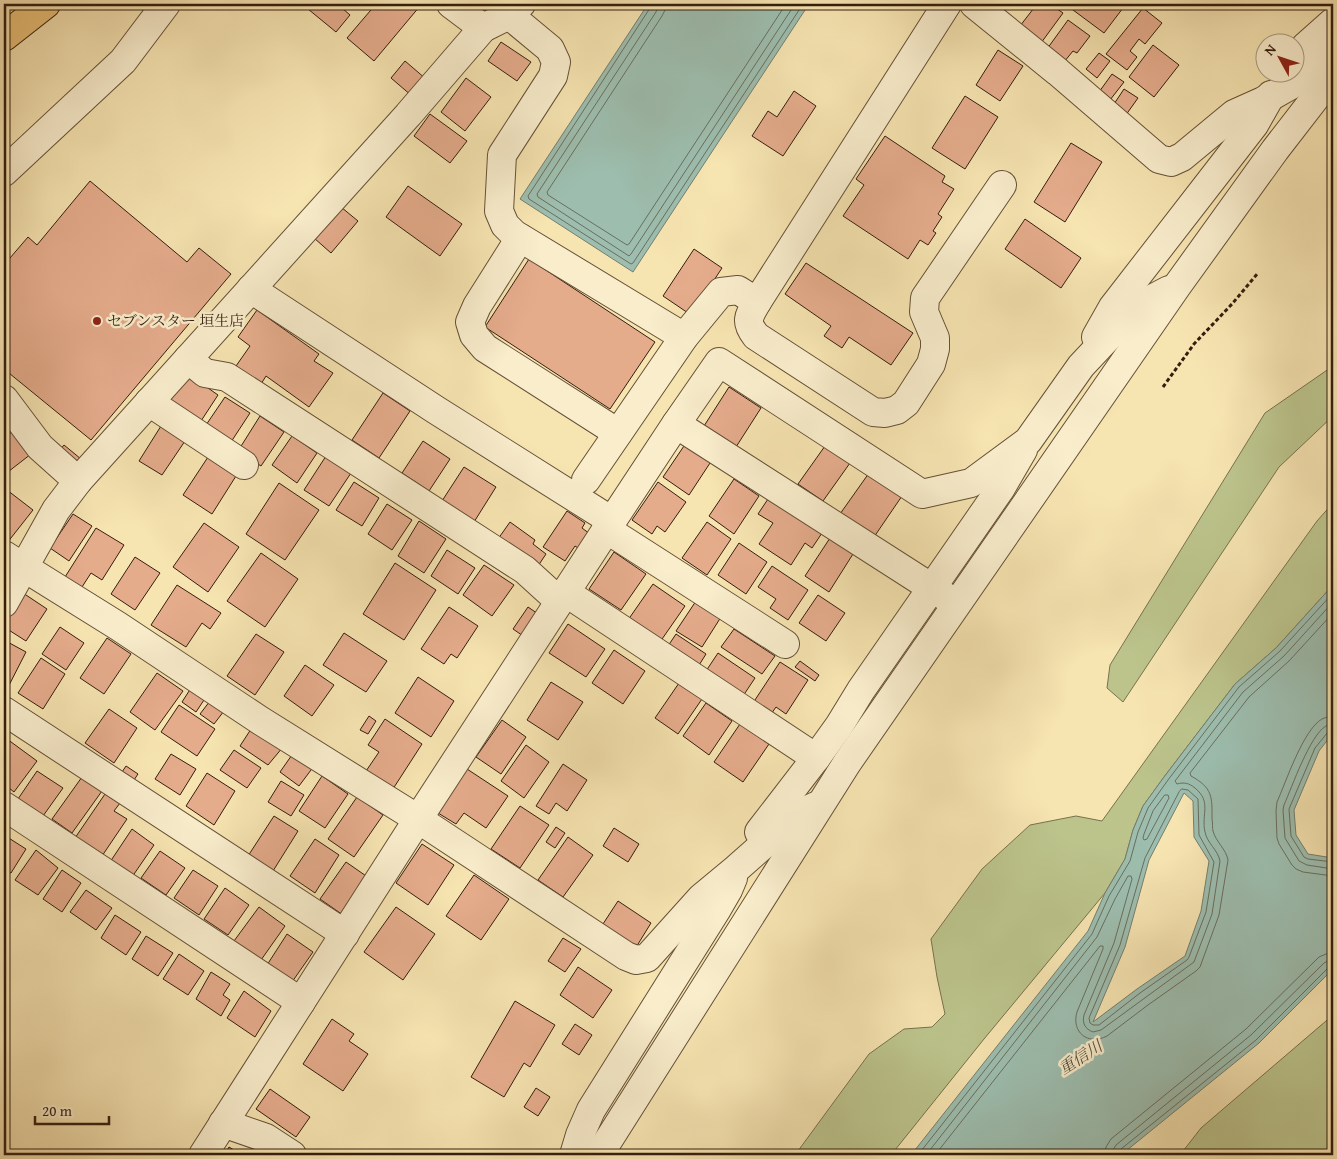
<svg xmlns="http://www.w3.org/2000/svg" width="1337" height="1159" font-family="'Gentium Book Plus','Noto Serif JP',serif">
<style>
.green{fill:#bcc48c;stroke:#78714d}
.water{fill:#9dbeaf;stroke:#737e6f;fill-rule:evenodd}
.lines{fill:none;stroke-linecap:round;stroke-linejoin:round}
.shore{stroke:#696e5e;stroke-width:1}
.building{fill:#e5ac8c;stroke:#351e0e}
.minor-casing{stroke:#655037;stroke-width:30}
.major-casing{stroke:#351e0e;stroke-width:30}
.path{stroke:#351e0e;stroke-width:3;stroke-dasharray:4 2.5;stroke-linecap:butt}
.minor{stroke:#f9edcc;stroke-width:28}
.major{stroke:#ebc278;stroke-width:28}
.poi-dot{fill:#8f2418;stroke:#f9edcc;stroke-width:2}
.labels{text-anchor:middle;stroke-width:5;stroke-linejoin:round;paint-order:stroke}
.poi-label{font-size:15px;fill:#351e0e;stroke:#f9edcc;text-anchor:start}
.water-label{font-size:16px;font-style:italic;fill:#544e3e;stroke:#f9edcc}
</style>
<rect width="100%" height="100%" fill="#f6e4b1"/>
<filter id="stains"><feTurbulence type="fractalNoise" baseFrequency=".004" numOctaves="4"/><feColorMatrix values="0 0 0 0 .2 0 0 0 0 .09 0 0 0 0 .02 0 0 0 .5 -.17"/></filter>
<radialGradient id="worn" r=".72"><stop offset=".6" stop-color="#630" stop-opacity="0"/><stop offset="1" stop-color="#630" stop-opacity=".3"/></radialGradient>
<g class="green">
<polygon points="1333,366 1333,416 1279,467 1123,702 1107,688 1110,665 1265,413"/>
<polygon points="1333,503 1333,585 1276,648 1235,684 1164,777 1143,806 1133,830 1125,859 1105,893 984,1039 891,1155 795,1155 869,1054 904,1029 932,1027 945,1014 937,977 931,939 982,869 1030,825 1076,816 1102,821 1317,521"/>
<polygon points="1333,1015 1333,1155 1180,1155 1201,1128"/>
</g>
<g class="water">
<polygon points="648,4 809,4 633,272 520,199"/>
<path d="M1333 585V733L1319 751 1294 810 1296 835 1308 854 1333 858V969L1259 1043 1121 1155H911L1088 931 1105 893 1125 859 1133 830 1143 806 1164 777 1235 684 1276 648ZM1184 793 1193 801 1194 837 1209 861 1201 911 1185 956 1137 989 1093 1022 1125 947 1149 860Z"/>
</g>
<g class="lines">
<g class="shore">
<polyline points="651,4 650,8 528,196 529,199 631,264 633,263 803,4"/>
<polyline points="658,4 656,12 537,194 538,197 629,256 631,254 795,4"/>
<polyline points="665,4 665,10 662,16 547,192 548,195 627,245 629,244 786,4"/>
<path d="M1333 716C1329 717 1326 717 1322 719 1303 730 1286 782 1277 802L1276 811 1277 838 1279 844 1292 865 1296 869 1303 872 1333 876"/>
<path d="M1333 724C1330 724 1329 724 1326 726 1310 735 1292 787 1284 805L1283 810 1285 838 1299 861 1307 865 1333 869"/>
<polyline points="1333,730 1328,732 1315,748 1289,809 1291,836 1304,857 1308,859 1333,862"/>
<polygon points="1182,789 1188,790 1198,799 1199,835 1214,862 1206,912 1189,957 1187,960 1140,993 1099,1025 1093,1025 1090,1023 1089,1018 1120,945 1145,858 1179,792"/>
<polygon points="1165,795 1168,795 1169,798 1147,839 1144,840 1143,838 1144,834 1153,811"/>
<polyline points="918,1155 1092,934 1109,896 1130,861 1138,832 1148,808 1168,780 1239,687 1280,651 1333,593"/>
<path d="M926 1155 1097 937 1115 899 1128 876H1131L1132 879 1114 943 1084 1015C1082 1023 1085 1029 1093 1032L1101 1030 1194 962 1212 914 1220 861C1218 850 1207 843 1205 832 1201 814 1212 802 1195 788 1189 783 1184 782 1177 784L1175 781 1243 692 1284 656 1333 602"/>
<path d="M935 1155 1100 946H1103V949L1077 1012C1071 1032 1088 1046 1107 1036L1148 1005 1196 971 1200 967 1219 915 1228 860C1226 849 1216 842 1213 831 1212 828 1213 823 1212 819 1212 797 1213 788 1191 776L1190 773 1249 697 1289 661 1333 613"/>
<polyline points="1105,1155 1106,1147 1111,1139 1246,1029 1319,957 1326,954 1333,953"/>
<polyline points="1112,1155 1113,1150 1116,1145 1251,1035 1324,963 1328,961 1333,960"/>
<polyline points="1118,1155 1121,1149 1256,1040 1328,968 1333,967"/>
</g>
</g>
<g class="building">
<polygon points="312,4 345,4 342,8 350,15 336,32 308,9"/>
<polygon points="376,4 417,4 420,6 374,61 347,38"/>
<polygon points="1037,4 1050,4 1063,13 1041,43 1020,26"/>
<polygon points="1065,4 1126,4 1104,33"/>
<polygon points="1143,8 1162,23 1145,44 1139,39 1130,51 1137,57 1127,70 1106,54"/>
<polygon points="1068,20 1090,36 1077,53 1073,51 1064,62 1047,49"/>
<polygon points="501,42 531,62 517,81 488,61"/>
<polygon points="1153,45 1179,65 1154,97 1129,77"/>
<polygon points="998,50 1023,66 1000,101 976,85"/>
<polygon points="1099,53 1110,61 1097,78 1086,69"/>
<polygon points="405,61 426,79 412,96 391,78"/>
<polygon points="1112,74 1124,82 1110,100 1099,92"/>
<polygon points="466,78 491,97 465,131 441,112"/>
<polygon points="1124,89 1138,98 1123,119 1110,110"/>
<polygon points="794,91 816,106 783,156 752,136 768,111 777,117"/>
<polygon points="965,96 998,117 965,169 932,148"/>
<polygon points="430,114 467,141 450,163 414,136"/>
<polygon points="885,136 945,176 942,182 954,189 938,214 942,217 933,231 936,233 928,245 920,240 908,259 843,216 864,185 856,179"/>
<polygon points="1071,143 1102,162 1065,222 1034,202"/>
<polygon points="90,181 187,262 199,248 231,274 91,440 4,369 4,265 28,237 37,245"/>
<polygon points="408,186 462,224 440,256 386,217"/>
<polygon points="341,207 358,221 331,253 314,238"/>
<polygon points="1025,219 1081,258 1061,288 1005,249"/>
<polygon points="694,249 722,268 691,315 663,296"/>
<polygon points="529,259 655,342 610,409 485,327"/>
<polygon points="806,263 913,333 891,365 849,337 842,348 824,336 831,326 785,294"/>
<polygon points="257,310 319,354 314,361 333,373 309,407 266,376 261,384 236,366 250,346 238,337"/>
<polygon points="188,374 218,395 201,421 170,400"/>
<polygon points="729,387 761,408 736,447 704,426"/>
<polygon points="383,393 410,411 379,458 352,440"/>
<polygon points="225,397 250,413 231,442 206,425"/>
<polygon points="260,416 284,432 261,466 238,451"/>
<polygon points="161,426 185,441 162,475 139,461"/>
<polygon points="13,431 31,454 4,475 4,438"/>
<polygon points="292,436 317,453 297,483 272,465"/>
<polygon points="423,441 450,459 429,491 402,473"/>
<polygon points="686,443 712,460 689,495 663,477"/>
<polygon points="64,445 81,459 76,465 59,451"/>
<polygon points="825,446 850,463 823,501 798,484"/>
<polygon points="326,456 351,473 329,506 304,490"/>
<polygon points="208,457 236,476 212,514 183,495"/>
<polygon points="464,467 496,487 474,522 442,501"/>
<polygon points="869,473 902,496 874,537 840,514"/>
<polygon points="734,479 759,496 734,534 709,516"/>
<polygon points="354,482 379,498 362,526 336,510"/>
<polygon points="658,482 686,502 665,532 657,526 652,534 632,520"/>
<polygon points="279,483 319,510 285,560 246,534"/>
<polygon points="7,490 33,510 7,543 4,540 4,494"/>
<polygon points="768,499 822,533 812,548 805,543 791,565 759,544 773,523 758,514"/>
<polygon points="387,504 412,520 392,550 368,534"/>
<polygon points="567,511 585,523 582,528 594,537 584,552 575,546 565,561 543,547"/>
<polygon points="73,514 92,526 69,561 50,548"/>
<polygon points="419,521 446,539 424,573 398,556"/>
<polygon points="510,522 535,540 533,544 546,554 538,566 498,539"/>
<polygon points="707,522 731,539 707,575 682,558"/>
<polygon points="204,523 239,547 208,592 173,567"/>
<polygon points="96,528 124,545 102,580 91,573 82,587 65,577"/>
<polygon points="830,538 853,554 829,592 805,576"/>
<polygon points="739,543 767,562 746,594 718,575"/>
<polygon points="447,550 475,568 458,594 431,576"/>
<polygon points="614,552 646,574 621,610 589,589"/>
<polygon points="261,553 298,579 265,627 227,601"/>
<polygon points="135,557 160,573 135,610 111,594"/>
<polygon points="395,563 436,590 404,640 363,614"/>
<polygon points="484,565 514,585 492,616 463,595"/>
<polygon points="772,566 808,590 788,620 770,608 776,599 758,587"/>
<polygon points="653,584 685,606 660,642 628,620"/>
<polygon points="177,585 221,613 210,629 202,623 186,647 151,625"/>
<polygon points="23,593 47,609 26,641 4,627 4,622"/>
<polygon points="818,595 845,613 826,641 799,623"/>
<polygon points="696,601 721,617 702,647 676,631"/>
<polygon points="449,607 478,626 457,658 451,654 444,664 421,649"/>
<polygon points="528,607 544,618 529,640 513,629"/>
<polygon points="568,624 605,649 586,677 549,653"/>
<polygon points="60,627 84,643 66,670 42,654"/>
<polygon points="734,629 775,656 762,674 721,647"/>
<polygon points="344,633 387,661 366,692 323,665"/>
<polygon points="256,634 284,652 255,695 227,676"/>
<polygon points="676,634 706,654 696,670 666,649"/>
<polygon points="107,638 131,654 104,694 80,678"/>
<polygon points="4,640 26,652 4,695"/>
<polygon points="614,650 645,671 623,704 592,683"/>
<polygon points="718,653 755,678 743,696 706,671"/>
<polygon points="41,658 65,674 43,709 18,693"/>
<polygon points="800,661 819,675 815,681 795,667"/>
<polygon points="780,662 808,680 786,714 776,707 769,717 751,706"/>
<polygon points="305,665 334,685 312,716 284,696"/>
<polygon points="157,673 183,691 155,730 130,712"/>
<polygon points="418,677 454,701 431,737 395,713"/>
<polygon points="551,682 583,702 558,740 527,720"/>
<polygon points="679,683 702,699 678,734 655,718"/>
<polygon points="191,688 206,697 196,712 182,702"/>
<polygon points="210,701 224,711 214,724 200,714"/>
<polygon points="706,703 732,721 709,755 683,736"/>
<polygon points="179,705 215,729 197,756 161,732"/>
<polygon points="109,709 137,728 114,763 85,743"/>
<polygon points="369,716 376,721 368,734 360,730"/>
<polygon points="385,719 422,744 391,792 364,774 379,752 368,745"/>
<polygon points="502,720 526,737 501,774 476,757"/>
<polygon points="740,724 769,744 743,782 714,762"/>
<polygon points="253,726 283,747 268,765 240,746"/>
<polygon points="7,739 37,761 14,792 4,784 4,743"/>
<polygon points="526,745 549,762 524,798 501,781"/>
<polygon points="234,750 261,768 247,788 220,770"/>
<polygon points="294,752 314,766 299,786 280,772"/>
<polygon points="171,754 196,769 180,795 155,779"/>
<polygon points="563,764 587,780 567,811 556,803 549,814 536,806"/>
<polygon points="126,766 138,774 130,786 118,778"/>
<polygon points="467,769 508,796 486,828 464,813 456,824 438,813"/>
<polygon points="37,771 63,788 43,816 18,799"/>
<polygon points="207,773 235,791 214,825 186,806"/>
<polygon points="322,776 348,794 325,828 299,811"/>
<polygon points="82,777 102,791 72,833 52,819"/>
<polygon points="281,781 304,795 291,816 268,802"/>
<polygon points="105,794 120,803 114,811 127,819 102,856 75,838"/>
<polygon points="357,797 383,815 354,857 328,839"/>
<polygon points="520,806 549,825 520,868 491,849"/>
<polygon points="274,816 298,831 273,871 248,856"/>
<polygon points="556,827 565,833 555,848 546,842"/>
<polygon points="614,828 639,844 628,862 603,846"/>
<polygon points="132,829 154,845 132,877 110,862"/>
<polygon points="4,835 26,849 11,873 4,869"/>
<polygon points="568,837 593,855 563,897 538,880"/>
<polygon points="315,839 339,855 315,893 290,876"/>
<polygon points="422,844 454,865 428,905 396,883"/>
<polygon points="36,850 58,868 38,895 15,880"/>
<polygon points="160,851 185,868 166,895 141,878"/>
<polygon points="346,862 369,878 343,915 320,899"/>
<polygon points="62,870 81,883 62,912 43,899"/>
<polygon points="193,870 218,886 199,915 174,898"/>
<polygon points="474,875 509,899 481,940 446,916"/>
<polygon points="225,888 249,905 228,935 204,919"/>
<polygon points="86,890 112,908 96,930 70,912"/>
<polygon points="618,901 651,923 635,949 601,927"/>
<polygon points="259,907 285,926 261,960 234,941"/>
<polygon points="396,907 435,934 403,980 364,952"/>
<polygon points="115,915 141,932 126,955 101,938"/>
<polygon points="287,934 313,952 292,982 267,965"/>
<polygon points="146,936 173,953 158,976 132,959"/>
<polygon points="563,938 581,949 565,972 548,961"/>
<polygon points="179,954 204,971 188,995 163,979"/>
<polygon points="578,967 612,990 593,1018 560,995"/>
<polygon points="211,972 230,984 223,995 230,1000 221,1016 196,999"/>
<polygon points="244,991 271,1011 255,1037 227,1018"/>
<polygon points="515,1001 555,1025 530,1067 524,1063 504,1097 471,1077"/>
<polygon points="332,1019 354,1034 349,1041 368,1054 343,1091 303,1064"/>
<polygon points="575,1024 592,1035 579,1055 562,1044"/>
<polygon points="536,1088 550,1097 538,1116 524,1107"/>
<polygon points="270,1089 310,1117 296,1137 256,1109"/>
<polygon points="229,1147 242,1155 224,1155"/>
</g>
<g class="lines">
<defs>
<g id="minor">
<polyline points="451,4 483,28"/>
<polyline points="974,4 1058,72 1159,159 1171,162 1182,157 1234,114 1263,101 1291,85 1320,61 1333,54"/>
<polyline points="509,15 550,49 556,62 553,76 502,155 499,211 505,225 514,234 684,337"/>
<polyline points="1294,59 1306,46 1333,22"/>
<polyline points="4,172 123,61 166,4"/>
<polyline points="520,238 477,306 470,322 474,335 485,348 618,433"/>
<polyline points="251,289 436,410 612,521 676,424 719,362 922,494 971,483 1028,441 1081,366 1112,333 1148,301 1169,290"/>
<polyline points="757,302 947,4"/>
<polyline points="1096,337 1113,307 1254,125 1271,95"/>
<polyline points="188,359 205,373 227,377 525,570 559,601"/>
<polyline points="4,399 40,447 78,481"/>
<polyline points="149,402 244,465"/>
<polyline points="676,424 946,597"/>
<path d="M586 480 684 337 721 292 738 290 757 302C748 317 745 322 756 336L873 412 885 413 897 410 906 403 931 364 935 349V338L924 312 925 298 1002 185"/>
<polyline points="606,529 785,644"/>
<polyline points="4,555 118,626 261,721 418,819 626,956 636,960 647,958 701,898 736,869 797,815 816,806"/>
<polyline points="565,592 816,758"/>
<polyline points="4,603 56,510 78,481 408,115 483,28 509,15 521,4"/>
<polyline points="4,711 345,934"/>
<polyline points="4,806 301,1002"/>
<polyline points="759,832 816,758 839,726 861,690 1001,488 1023,450"/>
<polyline points="223,1123 266,1138 292,1155"/>
<polyline points="203,1155 418,819 612,521"/>
<polyline points="574,1155 580,1135 591,1110 717,909 728,890 733,878"/>
<polyline points="599,1155 847,763 1177,286 1275,150 1333,75"/>
</g>
<polyline id="major" points="4,37 46,4"/>
</defs>
<use href="#minor" class="minor-casing"/>
<use href="#major" class="major-casing"/>
<polyline class="path" points="1163,387 1194,344 1232,304 1258,273"/>
<use href="#minor" class="minor"/>
<use href="#major" class="major"/>
</g>
<circle class="poi-dot" cx="97" cy="321" r="5"/>
<g class="labels">
<g class="poi-label">
<text x="107" y="326">セブンスター 垣生店</text>
</g>
<g class="water-label">
<text transform="translate(1080 1057) rotate(-33)" y="6">重信川</text>
</g>
</g>
<rect width="1337" height="1159" fill="none" stroke="#f6e4b1" stroke-width="20"/>
<rect x="5" y="5" width="1327" height="1149" fill="none" stroke="#351e0e" stroke-width="2.5"/>
<rect x="10" y="10" width="1317" height="1139" fill="none" stroke="#351e0e"/>
<g transform="translate(1280 58) rotate(310)"><circle r="24" fill="#f9edcc" stroke="#ab9a80"/>
<path d="M0-4L9 19L0 12L-9 19Z" fill="#8f2418"/>
<text y="-8" font-size="14" font-weight="bold" text-anchor="middle" fill="#351e0e">N</text>
</g>
<path d="M35 1116v8h74v-8" fill="none" stroke="#351e0e" stroke-width="2.5"/>
<text x="42" y="1116" font-size="15" fill="#351e0e" stroke="#f9edcc" stroke-width="4" paint-order="stroke">20 m</text>
<rect width="100%" height="100%" filter="url(#stains)"/>
<rect width="100%" height="100%" fill="url(#worn)"/>
</svg>
